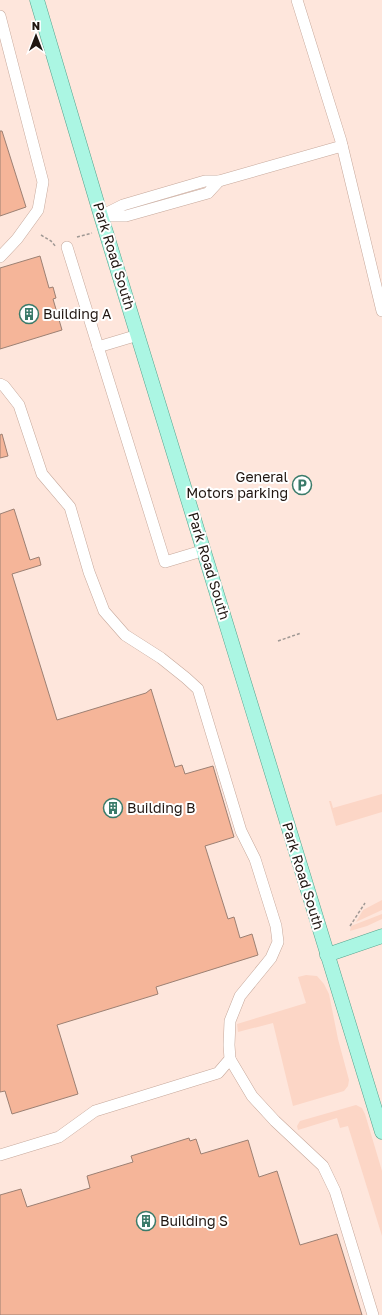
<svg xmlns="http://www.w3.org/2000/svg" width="382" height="1315" font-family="'Golos Text',sans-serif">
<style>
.built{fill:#fee6dc}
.green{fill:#fcd6c6}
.building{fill:#f5b599;stroke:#9c8073}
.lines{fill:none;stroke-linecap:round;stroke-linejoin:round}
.minor-casing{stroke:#c6a89b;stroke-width:12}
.major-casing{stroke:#56a38d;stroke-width:15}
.path{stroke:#9f9894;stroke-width:1.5;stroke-dasharray:3 2;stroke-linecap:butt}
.minor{stroke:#fff;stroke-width:11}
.major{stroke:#abf6e3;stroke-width:14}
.labels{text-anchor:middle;stroke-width:4;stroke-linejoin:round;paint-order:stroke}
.street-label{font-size:14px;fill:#1f1510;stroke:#fff}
.poi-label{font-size:14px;fill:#1f1510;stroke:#fff;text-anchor:start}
</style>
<rect width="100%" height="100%" fill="#fcf6f3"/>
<rect class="built" x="0" y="0" width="382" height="1315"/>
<g class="green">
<polygon points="382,794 382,812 336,826 329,801 331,801 333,808"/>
<polygon points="382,900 382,910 356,922 363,910"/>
<polygon points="382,914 382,919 367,926 350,931 351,926"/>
<polygon points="306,975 317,976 324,984 329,994 338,1039 349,1080 348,1086 344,1091 293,1106 273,1023 238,1032 237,1024 306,1003 298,977"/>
<polygon points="356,1105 362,1108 365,1114 382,1171 382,1236 348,1126 340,1128 337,1118 298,1130 297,1126 300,1121"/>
</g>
<g class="building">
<polygon points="0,131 2,131 26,207 0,216"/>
<polygon points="40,256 49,288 53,287 56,298 53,299 62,330 0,349 0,268"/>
<polygon points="2,434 8,456 0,458 0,435"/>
<polygon points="14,509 30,560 39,557 41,565 12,574 57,720 146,693 151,689 175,767 182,765 185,774 213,766 234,837 205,846 228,919 234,917 240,938 252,934 258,955 156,987 158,994 57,1025 78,1094 12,1114 5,1091 0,1092 0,514"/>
<polygon points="189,1138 190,1141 196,1139 201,1154 248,1140 259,1177 277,1171 300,1245 337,1234 362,1315 0,1315 0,1195 21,1189 27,1207 90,1188 87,1176 133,1162 131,1156"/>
</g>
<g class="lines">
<defs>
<g id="minor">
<polyline points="297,0 341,141 382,311"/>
<polyline points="0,16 43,182 38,210 17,239 0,257"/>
<polyline points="101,216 123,205 205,181 219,181 342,146"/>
<polyline points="104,216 126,216 208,193 219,181"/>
<polyline points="67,247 165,562 205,550"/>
<polyline points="98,347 138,335"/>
<polyline points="0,384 4,386 19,405 42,474 70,507 89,572 104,611 125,635 161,658 186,678 198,689 241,831 255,859 276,926 278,942 271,958 240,996 230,1021 229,1045 230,1059 218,1073 95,1111 59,1137 0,1155"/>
<polyline points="230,1059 252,1096 275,1121 323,1166 335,1191 373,1315"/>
</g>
<g id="major">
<polyline points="37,0 101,216 382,1132"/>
<polyline points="327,955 382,936"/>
</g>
</defs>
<use href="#minor" class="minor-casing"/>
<use href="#major" class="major-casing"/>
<g class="path">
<polyline points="41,235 51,241 56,247"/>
<polyline points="77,237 92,233"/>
<polyline points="278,641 301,633"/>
<polyline points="350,926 365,903"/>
</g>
<use href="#minor" class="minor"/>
<use href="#major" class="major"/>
</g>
<defs>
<symbol id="building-ring" viewBox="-11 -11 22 22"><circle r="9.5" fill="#fff" stroke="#3a7b6a" stroke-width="1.5"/><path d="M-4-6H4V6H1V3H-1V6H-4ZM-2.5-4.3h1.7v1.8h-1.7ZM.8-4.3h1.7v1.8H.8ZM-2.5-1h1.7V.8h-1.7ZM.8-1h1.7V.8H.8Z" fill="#3a7b6a"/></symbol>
<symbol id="parking-ring" viewBox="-11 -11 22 22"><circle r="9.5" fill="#fff" stroke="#3a7b6a" stroke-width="1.5"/><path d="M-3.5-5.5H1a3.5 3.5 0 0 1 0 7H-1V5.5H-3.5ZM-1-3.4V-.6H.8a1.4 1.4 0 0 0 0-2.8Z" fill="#3a7b6a"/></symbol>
</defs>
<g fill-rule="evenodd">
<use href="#building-ring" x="18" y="303" width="22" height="22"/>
<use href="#parking-ring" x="291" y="474" width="22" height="22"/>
<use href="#building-ring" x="102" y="797" width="22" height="22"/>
<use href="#building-ring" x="135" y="1210" width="22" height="22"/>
</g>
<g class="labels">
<g class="street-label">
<text transform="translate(114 256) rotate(73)" y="5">Park Road South</text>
<text transform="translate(209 566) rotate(73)" y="5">Park Road South</text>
<text transform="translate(303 876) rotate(73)" y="5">Park Road South</text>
</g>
<g class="poi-label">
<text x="43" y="319">Building A</text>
<text x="288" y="482" text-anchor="end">General<tspan x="288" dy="16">Motors parking</tspan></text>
<text x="127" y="813">Building B</text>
<text x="160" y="1226">Building S</text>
</g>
</g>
<g transform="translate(36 36)" stroke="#ffffff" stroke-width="3" paint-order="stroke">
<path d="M0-3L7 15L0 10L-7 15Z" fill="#1f1510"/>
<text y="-6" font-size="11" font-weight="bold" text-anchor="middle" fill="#1f1510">N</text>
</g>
</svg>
